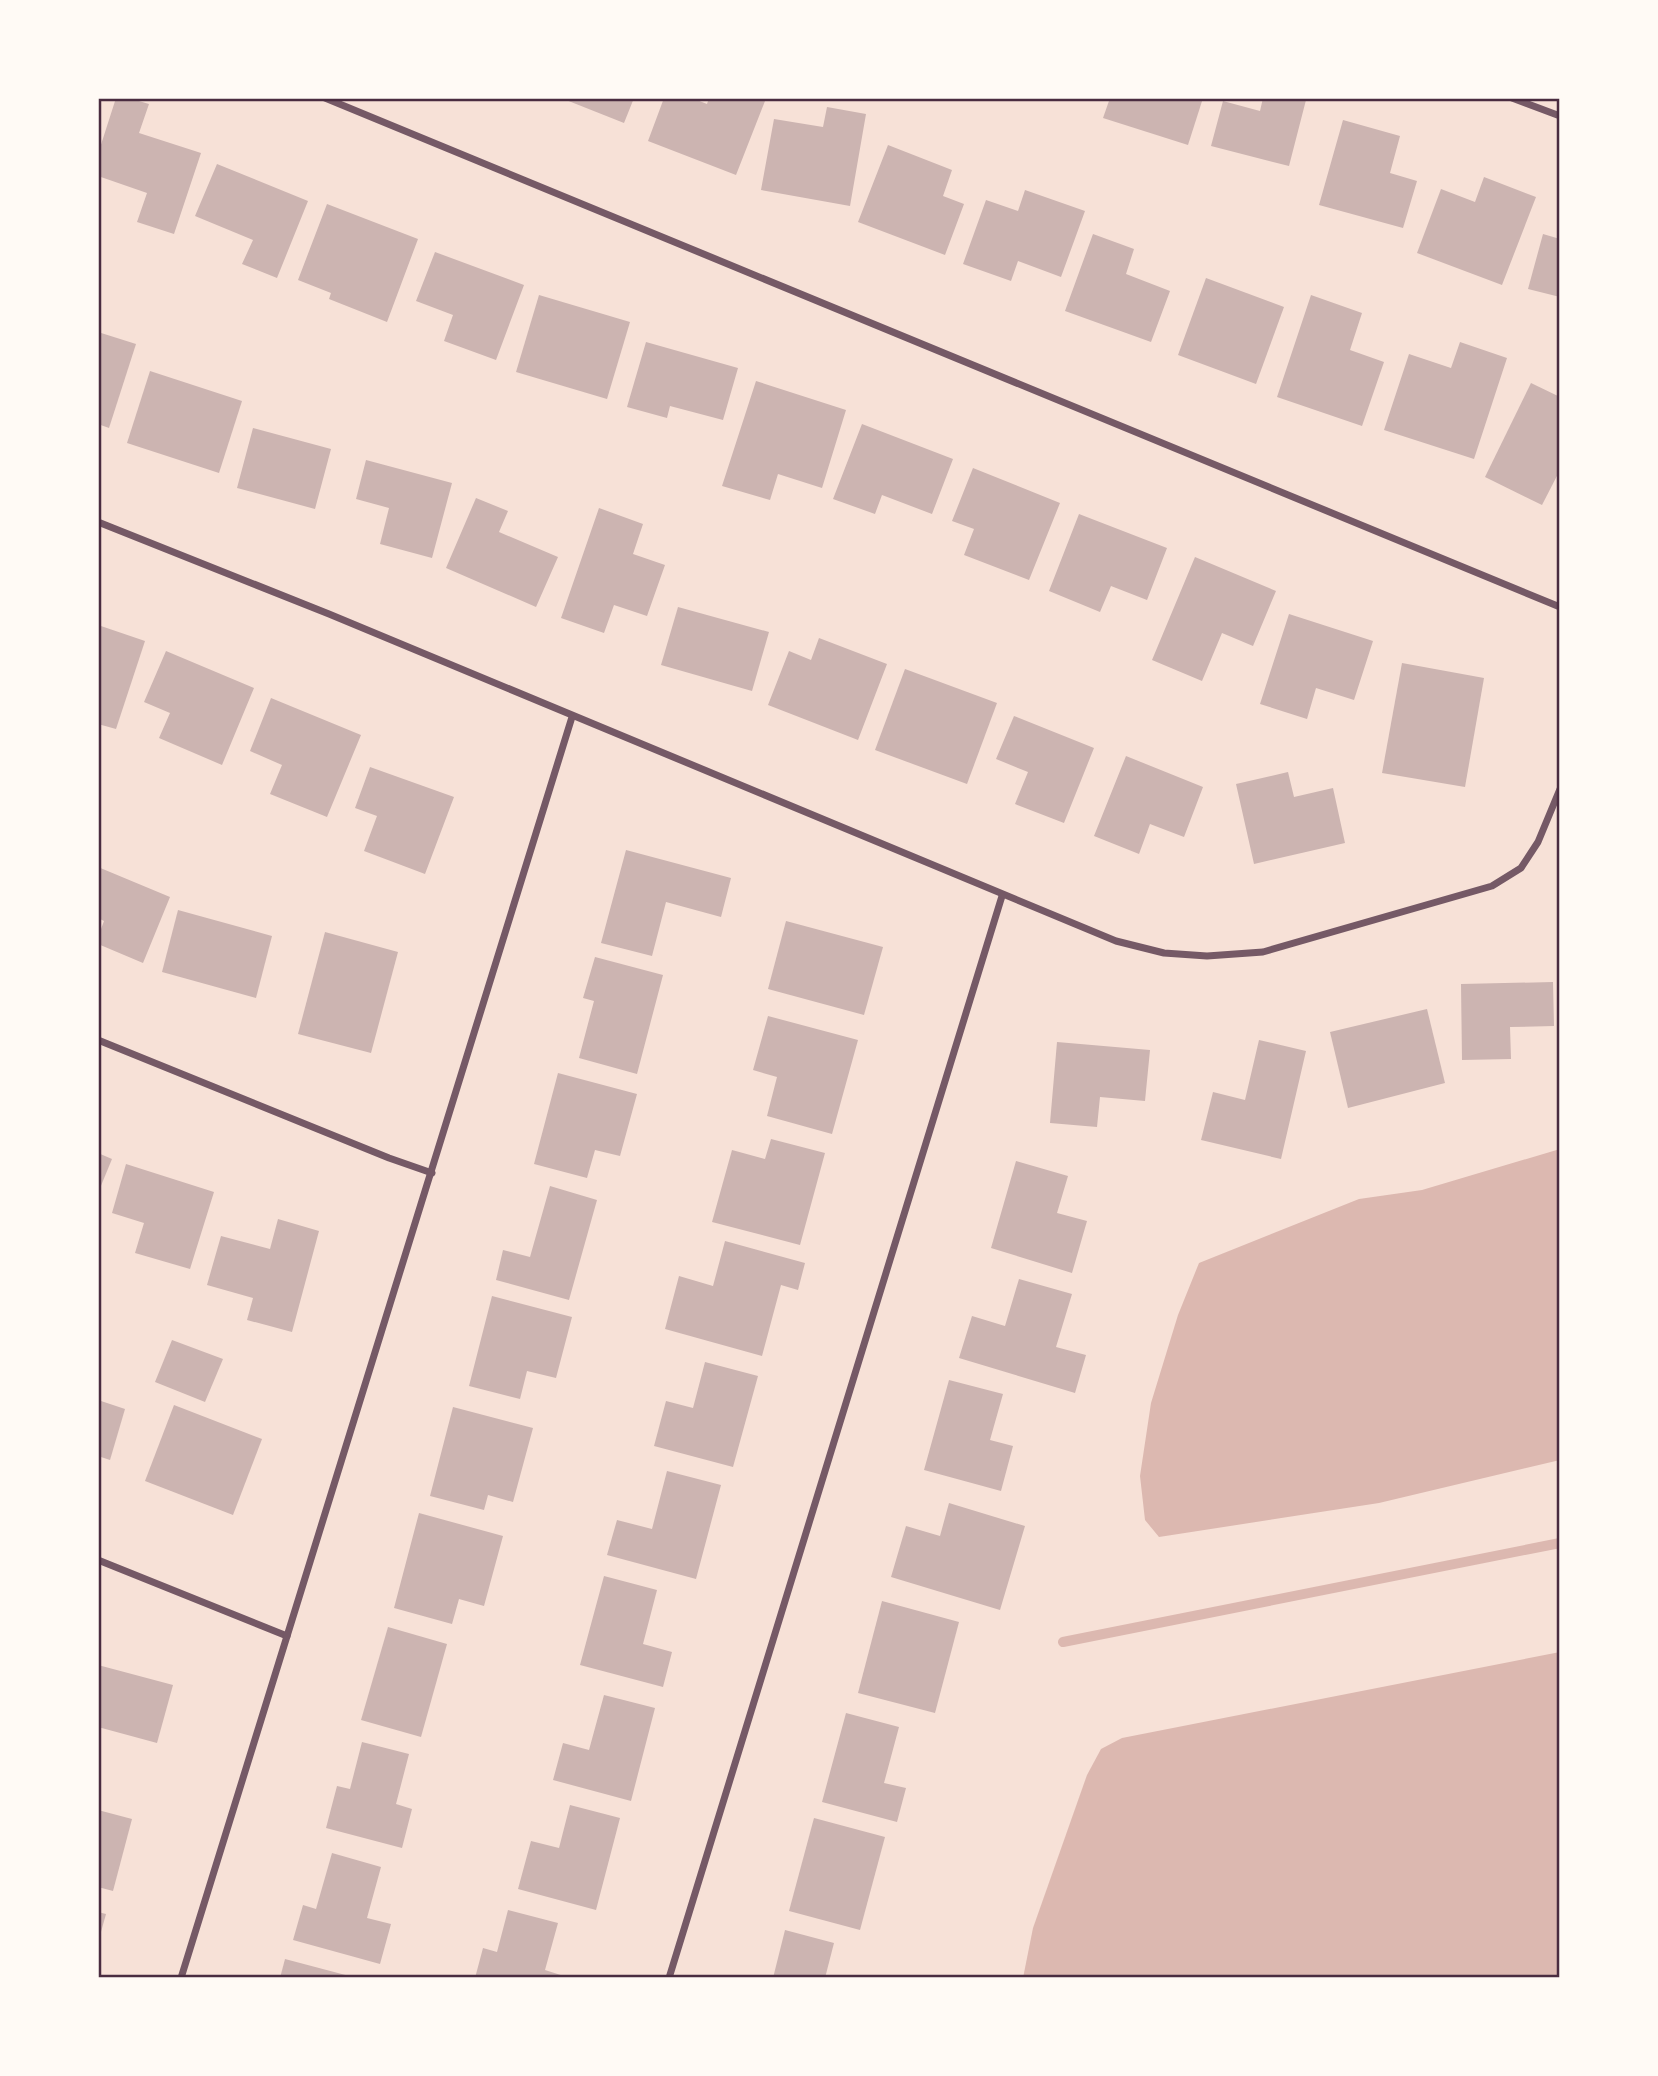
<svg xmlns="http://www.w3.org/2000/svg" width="1658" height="2076" font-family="Mulish,sans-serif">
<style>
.water{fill:#dcb8b0}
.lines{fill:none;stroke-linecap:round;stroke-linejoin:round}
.stream{stroke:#dcb8b0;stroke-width:10}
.building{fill:#ccb4b1}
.minor{stroke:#755966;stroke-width:7}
.neatline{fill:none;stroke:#4a2c40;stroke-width:2.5}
</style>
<rect width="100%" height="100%" fill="#f7e1d7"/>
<g class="water">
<polygon points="1560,1149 1560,1460 1379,1503 1159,1537 1145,1520 1140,1476 1151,1403 1178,1315 1199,1263 1359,1199 1422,1190"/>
<polygon points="1560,1652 1560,1978 1023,1978 1033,1928 1087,1775 1101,1749 1122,1738"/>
</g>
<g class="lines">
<polyline class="stream" points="1063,1642 1560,1543"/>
</g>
<g class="building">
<polygon points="116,98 129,98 149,104 139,133 201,153 174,234 137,222 147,193 98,176 98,154"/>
<polygon points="561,98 634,98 624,123"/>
<polygon points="664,98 692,98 707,104 709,98 757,98 765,101 736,175 648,141"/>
<polygon points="1110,98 1203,98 1188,145 1103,118"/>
<polygon points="1263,98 1306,100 1289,166 1211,146 1223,101 1260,111"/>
<polygon points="827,107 866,114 850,206 761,190 774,119 823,127"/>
<polygon points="1343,120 1400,136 1390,173 1417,181 1403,228 1319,205"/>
<polygon points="888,145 952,170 943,196 964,204 945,255 858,222"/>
<polygon points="217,164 308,201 277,278 242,264 253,240 195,216"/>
<polygon points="1484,177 1536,197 1502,285 1417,253 1441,189 1475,202"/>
<polygon points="1025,190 1085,211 1061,277 1018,261 1011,281 963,264 986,200 1018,211"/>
<polygon points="327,204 418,239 387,322 329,299 331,293 298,280"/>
<polygon points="1093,234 1134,249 1126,274 1170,291 1151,342 1065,311"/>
<polygon points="1543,234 1560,239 1560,297 1528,289"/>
<polygon points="435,252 524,285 496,360 444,341 453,315 416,301"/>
<polygon points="1206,278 1284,307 1256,384 1178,355"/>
<polygon points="539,295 630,322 607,399 516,372"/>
<polygon points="1311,295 1362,313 1350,350 1384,362 1362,426 1277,397"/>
<polygon points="98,332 136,344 109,428 98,424"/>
<polygon points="646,342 738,368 723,420 670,406 667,418 627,407"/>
<polygon points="1460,342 1507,358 1474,459 1384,430 1409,354 1451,368"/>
<polygon points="150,371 242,401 219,473 127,443"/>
<polygon points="756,381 846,410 822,488 778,474 770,500 722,486"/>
<polygon points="1531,383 1560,397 1560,470 1542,505 1485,477"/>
<polygon points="862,424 953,459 932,514 882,495 875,514 833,499"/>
<polygon points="253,428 331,449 315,509 237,488"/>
<polygon points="366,460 452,483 432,558 380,544 389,508 356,499"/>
<polygon points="973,468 1060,503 1029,580 964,555 974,529 952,521"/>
<polygon points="476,498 508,511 499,532 558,557 536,607 446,568"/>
<polygon points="599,508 643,524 633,554 665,565 647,616 614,605 604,633 561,618"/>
<polygon points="1079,514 1167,548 1147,600 1111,586 1100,612 1049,591"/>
<polygon points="1195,557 1276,591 1253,646 1222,633 1202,681 1152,660"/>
<polygon points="678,607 769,632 752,691 661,665"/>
<polygon points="1289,614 1373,641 1354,700 1316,688 1307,719 1260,704"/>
<polygon points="98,625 145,641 116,729 98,724"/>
<polygon points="819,638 887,664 858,740 768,705 789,651 811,660"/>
<polygon points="166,651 254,688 222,765 159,738 170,713 144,702"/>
<polygon points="1402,663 1484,678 1465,787 1382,773"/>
<polygon points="905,669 997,703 967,784 875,750"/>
<polygon points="271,698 361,735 327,817 270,794 282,765 250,751"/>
<polygon points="1014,716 1094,748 1064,823 1015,804 1028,772 996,759"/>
<polygon points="1126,756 1203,787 1184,837 1150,824 1139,854 1094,836"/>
<polygon points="370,767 454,797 425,874 364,851 377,816 355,808"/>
<polygon points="1288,772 1294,797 1333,788 1345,843 1254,864 1236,784"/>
<polygon points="626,850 731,878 721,917 666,902 652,956 601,943"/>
<polygon points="98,867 170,897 143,963 98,944 98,937 104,921 98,918"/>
<polygon points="178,910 272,936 256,998 162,972"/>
<polygon points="786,921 883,947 864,1015 768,989"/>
<polygon points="325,932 398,952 371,1053 298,1034"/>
<polygon points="595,957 663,975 637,1074 579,1058 594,1001 583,998"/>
<polygon points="1553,982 1554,1026 1510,1027 1511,1059 1462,1060 1461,984"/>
<polygon points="1427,1009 1445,1083 1348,1108 1330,1032"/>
<polygon points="768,1016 858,1040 832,1134 767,1116 777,1077 753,1070"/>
<polygon points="1259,1040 1306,1051 1281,1159 1201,1140 1213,1092 1245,1100"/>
<polygon points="1057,1042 1150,1050 1145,1101 1100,1097 1097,1127 1050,1123"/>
<polygon points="558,1073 637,1094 620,1156 595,1150 587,1178 534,1164"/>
<polygon points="771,1139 825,1153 800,1245 712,1222 732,1150 765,1159"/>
<polygon points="98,1153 112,1159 98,1193"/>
<polygon points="1016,1161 1068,1176 1057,1213 1087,1221 1072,1273 991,1248"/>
<polygon points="126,1164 214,1192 190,1269 135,1253 144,1223 112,1213"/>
<polygon points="550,1186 597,1200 569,1300 496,1280 503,1250 530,1257"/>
<polygon points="278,1219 319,1231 292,1332 247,1320 253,1298 207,1285 221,1236 270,1249"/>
<polygon points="725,1241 805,1263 798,1290 781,1285 762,1356 665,1329 679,1276 713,1286"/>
<polygon points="1019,1279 1072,1294 1056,1347 1086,1355 1075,1393 959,1358 972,1316 1005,1326"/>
<polygon points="492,1296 572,1317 556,1378 527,1371 520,1399 469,1386"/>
<polygon points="172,1340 223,1359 205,1402 155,1382"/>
<polygon points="705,1362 758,1376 733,1467 654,1446 666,1401 693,1408"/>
<polygon points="949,1380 1003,1394 990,1440 1013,1446 1001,1491 924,1470"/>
<polygon points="98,1400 125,1409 110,1460 98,1456"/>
<polygon points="174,1405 262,1439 233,1515 145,1481"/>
<polygon points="453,1407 533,1428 513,1502 488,1495 484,1510 430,1496"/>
<polygon points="667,1471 721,1485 696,1579 607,1555 617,1520 652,1529"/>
<polygon points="949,1503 1025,1526 1000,1610 891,1577 906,1526 940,1536"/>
<polygon points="419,1513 503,1536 484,1606 459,1599 452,1624 394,1608"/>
<polygon points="604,1576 657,1590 643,1644 672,1652 663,1687 580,1665"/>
<polygon points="882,1601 959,1622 935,1713 858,1693"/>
<polygon points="388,1627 447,1644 421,1737 361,1720"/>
<polygon points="98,1665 173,1685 157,1743 98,1727"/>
<polygon points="604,1695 655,1708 631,1801 553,1780 563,1743 589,1750"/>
<polygon points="846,1713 899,1727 884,1783 906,1788 897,1822 822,1802"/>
<polygon points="362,1742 409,1754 396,1804 412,1809 402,1848 326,1828 337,1786 350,1789"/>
<polygon points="570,1805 620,1818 596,1910 518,1889 531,1841 559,1848"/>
<polygon points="98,1810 132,1819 113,1891 98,1887"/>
<polygon points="814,1818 885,1837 860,1930 789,1911"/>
<polygon points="332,1853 381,1867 367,1918 391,1924 380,1964 293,1940 303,1905 316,1909"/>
<polygon points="508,1910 558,1923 545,1970 570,1978 475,1978 483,1948 497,1952"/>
<polygon points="98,1912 106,1914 99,1939 98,1939"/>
<polygon points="785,1930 834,1943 825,1978 773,1978"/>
<polygon points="285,1959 353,1977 352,1978 280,1978"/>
</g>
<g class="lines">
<g class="minor">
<polyline points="325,98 1560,607"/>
<polyline points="1512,98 1560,116"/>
<polyline points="98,522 329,614 1116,941 1164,953 1207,956 1263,952 1492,886 1521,868 1538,842 1560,789"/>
<polyline points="98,1040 389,1158 432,1173"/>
<polyline points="98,1560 287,1636"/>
<polyline points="181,1978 572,717"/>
<polyline points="669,1978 1002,896"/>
</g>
</g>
<rect width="1658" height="2076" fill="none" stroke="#fffaf5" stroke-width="200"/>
<rect x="100" y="100" width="1458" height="1876" class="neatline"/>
</svg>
